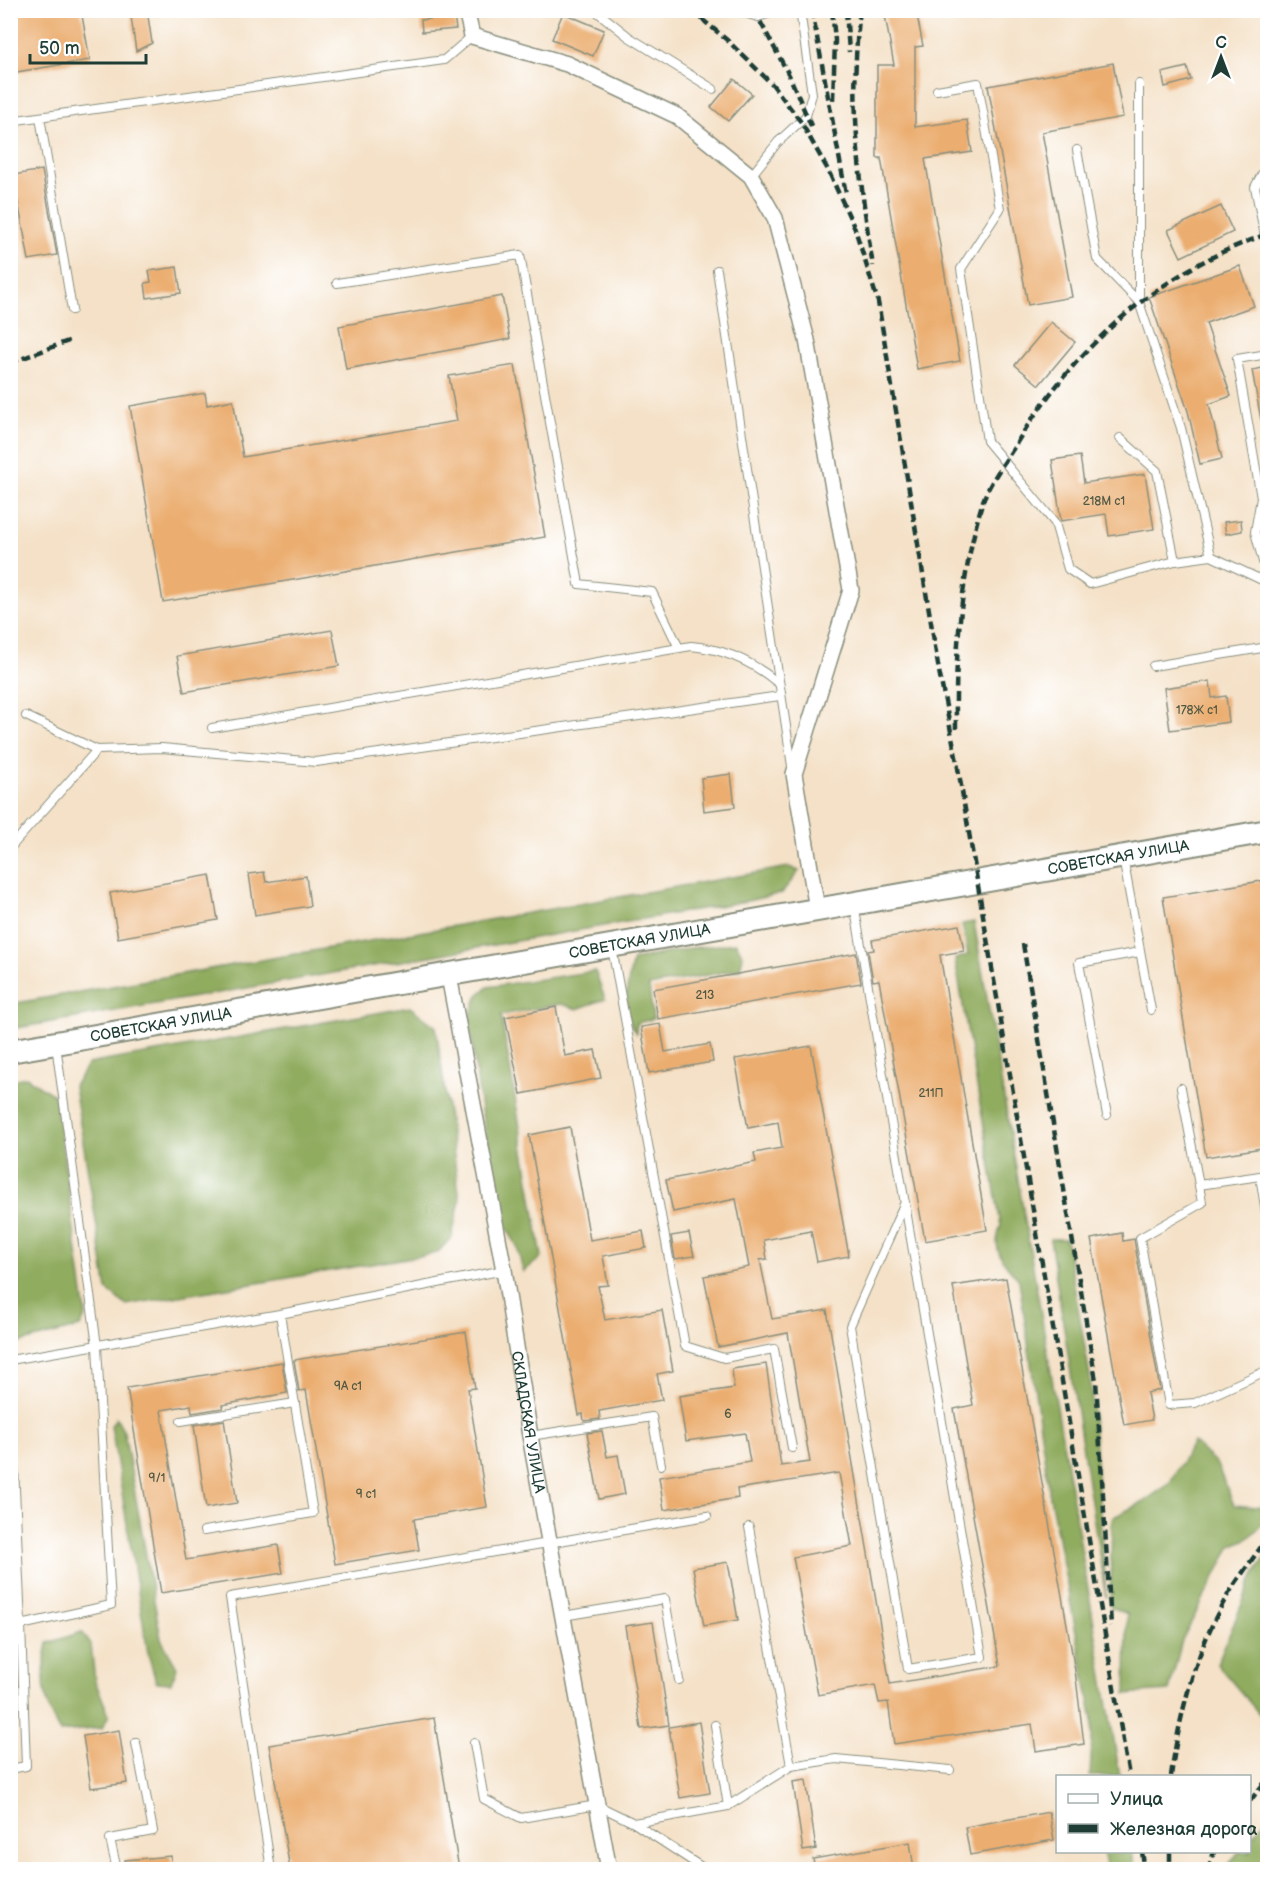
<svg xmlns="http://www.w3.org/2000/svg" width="1278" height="1880" font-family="'Balsamiq Sans',sans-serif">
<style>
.forest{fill:#90ac5e;stroke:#587449;stroke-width:1.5}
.building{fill:#ebad70}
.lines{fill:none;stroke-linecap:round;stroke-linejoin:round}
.lane-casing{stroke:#8a8f7e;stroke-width:10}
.street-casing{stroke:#8a8f7e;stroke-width:18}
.primary-casing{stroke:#8a8f7e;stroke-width:26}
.lane{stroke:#fff;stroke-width:8}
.street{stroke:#fff;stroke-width:15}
.primary{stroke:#fff;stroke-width:22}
.rail{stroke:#1f3d34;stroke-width:4.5;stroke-dasharray:9 4.5;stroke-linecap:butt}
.labels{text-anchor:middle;stroke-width:5;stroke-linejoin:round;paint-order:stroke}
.number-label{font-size:12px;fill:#525943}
.street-label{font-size:15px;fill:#1f3d34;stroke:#fff}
</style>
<rect width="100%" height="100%" fill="#fff"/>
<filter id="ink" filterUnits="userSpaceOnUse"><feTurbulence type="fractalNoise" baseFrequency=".0167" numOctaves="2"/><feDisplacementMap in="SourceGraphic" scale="12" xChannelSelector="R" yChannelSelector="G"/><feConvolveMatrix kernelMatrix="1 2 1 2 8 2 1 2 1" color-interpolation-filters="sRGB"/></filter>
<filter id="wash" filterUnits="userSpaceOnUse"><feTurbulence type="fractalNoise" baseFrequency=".008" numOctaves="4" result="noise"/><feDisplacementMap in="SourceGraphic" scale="24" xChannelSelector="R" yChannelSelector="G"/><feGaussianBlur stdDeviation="1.35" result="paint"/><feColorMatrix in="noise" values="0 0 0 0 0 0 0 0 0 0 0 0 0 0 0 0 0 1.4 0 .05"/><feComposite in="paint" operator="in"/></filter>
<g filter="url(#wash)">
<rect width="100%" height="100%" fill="#f4e1c7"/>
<g class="forest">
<polygon points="789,867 799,871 782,893 747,901 11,1029 11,1004"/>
<path d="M974 922 1120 1776H1090L1093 1720 1050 1497 1019 1280C1004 1262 990 1251 1001 1226L955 959 968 955 962 924Z"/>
<path d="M736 943 743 956 740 969 649 986 653 1019 637 1023 636 1033C620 1011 627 985 633 960L691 948Z"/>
<polygon points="595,971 605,999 577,1009 561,1004 501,1015 542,1257 523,1272 517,1246 505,1225 481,1110 469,1019 478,995 488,987"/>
<polygon points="410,1007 436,1027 460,1200 452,1237 437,1253 126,1305 107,1290 74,1086 88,1064"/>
<polygon points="26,1077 55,1096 86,1315 80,1327 11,1345 11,1080"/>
<polygon points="1050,1239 1066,1239 1090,1376 1106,1598"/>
<polygon points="116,1418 124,1432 161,1639 177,1668 171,1683 156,1682 148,1653 111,1426"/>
<polygon points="1193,1442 1216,1463 1234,1505 1267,1508 1267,1519 1249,1538 1231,1546 1182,1640 1169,1691 1126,1694 1127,1614 1110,1606 1112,1518 1143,1502 1169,1484"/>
<polygon points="1267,1555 1267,1723 1217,1664 1254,1575"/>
<path d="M82 1632 91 1645 95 1681 109 1715 102 1728 60 1732C42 1703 41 1676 48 1643Z"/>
<polygon points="1267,1817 1267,1869 1225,1869 1239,1852 1250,1852 1250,1839"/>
<polygon points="1103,1852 1132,1852 1135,1869 1107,1869"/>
</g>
<g id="blocks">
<g class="building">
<polygon points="10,10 81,10 90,60 10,73"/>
<polygon points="130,10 147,10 152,43 136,51"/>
<polygon points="884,10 916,10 923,46 915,47 915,127 967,120 972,152 925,159 960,361 917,369 881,158 877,158 877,65 894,65"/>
<polygon points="563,13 604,30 593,56 552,39"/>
<polygon points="454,16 456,29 422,32 421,20"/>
<polygon points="1113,63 1123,117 1042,132 1072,297 1028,305 988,86"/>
<polygon points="1187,67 1191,80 1165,87 1162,73"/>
<polygon points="734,79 752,94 728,121 711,107"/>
<polygon points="42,170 57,255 29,260 13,175"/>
<polygon points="1221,206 1233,232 1181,257 1168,230"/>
<polygon points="1240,266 1254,306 1206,323 1231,396 1209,404 1222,459 1200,464 1188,411 1149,297"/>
<polygon points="177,267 181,293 147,298 145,283 151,282 149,271"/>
<polygon points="502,296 510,339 346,369 339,326"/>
<polygon points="1051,322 1075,342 1039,385 1015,365"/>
<polygon points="515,365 545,537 163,602 130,406 205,393 207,405 233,400 243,457 457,421 449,376"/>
<polygon points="1268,367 1268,419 1261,420 1252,370"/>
<polygon points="1080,456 1084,483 1145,474 1154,529 1109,536 1106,514 1061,521 1052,460"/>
<polygon points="1241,520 1242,531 1226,534 1224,522"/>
<polygon points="332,630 339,666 184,692 177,656"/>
<polygon points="1210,681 1212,698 1226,696 1229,722 1170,730 1164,688"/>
<polygon points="731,774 735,807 704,811 701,778"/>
<polygon points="264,872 266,882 306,876 310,906 255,915 249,874"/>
<polygon points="210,875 218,920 118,938 110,893"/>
<polygon points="1268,880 1268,1147 1206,1157 1163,897"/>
<polygon points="959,925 964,951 940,955 987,1230 925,1241 879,980 873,981 868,951 874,950 872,940"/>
<polygon points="856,953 861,983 658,1019 653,989"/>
<polygon points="556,1007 565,1056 595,1050 601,1078 521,1094 505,1017"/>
<polygon points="660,1024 665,1052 710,1044 713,1062 649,1073 641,1027"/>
<polygon points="811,1046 849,1256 817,1262 811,1231 764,1240 767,1259 760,1260 772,1319 827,1310 890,1684 1000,1666 954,1409 973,1405 953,1286 1006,1278 1075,1670 1084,1744 1036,1751 1032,1724 894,1744 888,1702 879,1703 875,1685 818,1695 793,1557 852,1546 839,1473 737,1489 738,1498 664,1510 659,1477 750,1462 745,1433 686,1441 679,1396 734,1388 732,1369 766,1364 781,1466 810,1462 788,1333 718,1347 704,1276 749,1267 736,1199 673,1212 666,1180 756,1162 754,1153 782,1148 778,1122 748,1128 735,1059"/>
<polygon points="570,1127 590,1240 643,1231 646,1248 603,1256 608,1285 598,1286 605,1320 662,1310 673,1371 657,1374 662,1400 599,1411 600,1419 584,1421 583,1414 579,1415 529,1135"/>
<polygon points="689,1233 694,1256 675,1259 671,1236"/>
<polygon points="1122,1233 1123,1241 1134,1239 1160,1390 1147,1393 1152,1420 1124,1425 1091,1239"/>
<polygon points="466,1332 475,1388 468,1389 487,1507 414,1519 419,1550 335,1564 306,1390 299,1391 294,1360"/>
<polygon points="282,1362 287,1393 222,1405 223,1408 192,1413 191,1405 161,1410 186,1560 278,1545 283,1573 161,1593 127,1388"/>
<polygon points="224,1420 237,1503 206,1508 194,1425"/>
<polygon points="602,1431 607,1457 618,1455 625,1494 599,1499 587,1433"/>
<polygon points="728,1562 738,1620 704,1626 693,1568"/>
<polygon points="653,1622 669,1725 641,1729 625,1626"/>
<polygon points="434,1718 459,1869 290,1869 269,1745"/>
<polygon points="699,1722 710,1793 680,1798 669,1727"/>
<polygon points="119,1730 127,1783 91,1788 83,1736"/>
<polygon points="806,1780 816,1849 803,1851 793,1782"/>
<polygon points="1049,1812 1054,1840 970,1855 965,1827"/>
<polygon points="910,1842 914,1869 815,1869 813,1859"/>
<polygon points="171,1856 172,1869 125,1869 125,1860"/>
</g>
</g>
</g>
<g filter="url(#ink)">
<use href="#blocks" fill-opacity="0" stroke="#8a8f7e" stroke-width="1.5"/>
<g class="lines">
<defs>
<g id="lane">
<polyline points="595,10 629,37 713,89"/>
<polyline points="734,10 758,17 780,10"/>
<polyline points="934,15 962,10"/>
<polyline points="1139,84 1139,302 1181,428 1211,556"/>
<polyline points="937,90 978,83 1000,209 961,269 987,441 1055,523 1068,569 1090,584 1175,561 1211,556 1268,583"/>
<polyline points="40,117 72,310"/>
<polyline points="10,121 444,60 472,36"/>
<polyline points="1077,150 1097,259 1139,302"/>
<polyline points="1268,163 1255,187 1268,251"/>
<polyline points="751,176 778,142 806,116 812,94 800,10"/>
<polyline points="717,270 792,766"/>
<polyline points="337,283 520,255 579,584 652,592 679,648"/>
<polyline points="1268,354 1237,359 1261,498 1255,532 1268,580"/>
<polyline points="1120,438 1157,471 1175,561"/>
<polyline points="1153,666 1268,647"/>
<polyline points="26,716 97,750 162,748 316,762 780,696"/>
<path d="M212 728 691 646C724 649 753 662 778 683"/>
<polyline points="10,848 97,750"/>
<polyline points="1123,858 1151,1010"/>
<polyline points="854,904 982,1657 908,1669 850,1326 905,1202"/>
<polyline points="612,948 685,1346 724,1358 774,1349 792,1448"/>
<polyline points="1181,1088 1199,1185 1260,1176"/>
<polyline points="1107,1115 1079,963 1140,952"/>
<polyline points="1268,1174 1260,1176 1268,1225"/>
<polyline points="1199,1185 1202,1203 1140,1238 1169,1405 1195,1403 1268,1370"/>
<polyline points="10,1360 280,1314 504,1270"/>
<polyline points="181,1421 295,1403"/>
<polyline points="530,1436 652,1417 661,1465"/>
<polyline points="14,1466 21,1625 111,1605 97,1346 56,1045"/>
<polyline points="204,1531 313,1513 280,1314"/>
<polyline points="563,1616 665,1599 679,1680"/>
<polyline points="10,1627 21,1625 26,1766 10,1769"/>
<polyline points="715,1725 728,1806"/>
<polyline points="474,1743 484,1799 521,1818 597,1805 634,1823 728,1806 791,1766 749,1527"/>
<polyline points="791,1766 836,1759 950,1770"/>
<polyline points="634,1823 706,1870"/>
<polyline points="117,1870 110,1839 153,1831 136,1743"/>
<polyline points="271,1870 230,1597 707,1516"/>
</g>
<g id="street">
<polyline points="466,10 472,36 567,64 677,116 751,176 775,218 807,340 851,590 794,774 817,909"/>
<path id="s1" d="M449 976 504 1270 530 1436 609 1870"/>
</g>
<g id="primary">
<path id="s2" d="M10 1051 1268 831"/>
</g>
</defs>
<use href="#lane" class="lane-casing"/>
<use href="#street" class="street-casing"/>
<use href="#primary" class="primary-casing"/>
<use href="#lane" class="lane"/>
<use href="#street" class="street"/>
<use href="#primary" class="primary"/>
<g class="rail">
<polyline points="691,10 727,40 772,84 801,122 828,170 855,229 878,302 939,671 957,762 1129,1776"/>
<polyline points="754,10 789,75 812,128"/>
<polyline points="812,10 846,194"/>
<polyline points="832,10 835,40 833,100"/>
<polyline points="846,10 849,52"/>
<path d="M860 10C849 101 859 177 873 266"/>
<polyline points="10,363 71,340"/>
<path d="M956 729C955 653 960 578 982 504 988 485 1002 466 1013 449 1072 350 1157 271 1268 234"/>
<polyline points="1023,944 1096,1381 1111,1626"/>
<path d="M1171 1776C1179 1716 1195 1652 1226 1598 1239 1577 1254 1557 1268 1537"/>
<polyline points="1250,1801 1268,1778"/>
<polyline points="1142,1852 1145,1870"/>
<polyline points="1170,1852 1170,1870"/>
<polyline points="1208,1870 1214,1852"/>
</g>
</g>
</g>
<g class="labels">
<g class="number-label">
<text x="1104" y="505">218М с1</text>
<text x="1197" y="714">178Ж с1</text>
<text x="705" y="999">213</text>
<text x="931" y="1097">211П</text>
<text x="348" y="1390">9А с1</text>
<text x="728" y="1418">6</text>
<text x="157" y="1482">9/1</text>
<text x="366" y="1498">9 с1</text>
</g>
<g class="street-label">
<text dy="5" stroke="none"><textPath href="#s2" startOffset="1125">СОВЕТСКАЯ УЛИЦА</textPath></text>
<text dy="5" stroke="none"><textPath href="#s2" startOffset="639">СОВЕТСКАЯ УЛИЦА</textPath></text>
<text dy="5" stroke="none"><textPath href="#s2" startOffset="153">СОВЕТСКАЯ УЛИЦА</textPath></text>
<text dy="5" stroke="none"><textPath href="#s1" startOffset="453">СКЛАДСКАЯ УЛИЦА</textPath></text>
</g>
</g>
<rect width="1278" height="1880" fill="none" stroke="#fff" stroke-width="36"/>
<rect x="1056" y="1775" width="195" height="78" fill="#ffffff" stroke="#a5b1ae" stroke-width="1.5"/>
<rect x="1068" y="1794" width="30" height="9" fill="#ffffff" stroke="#a5b1ae" stroke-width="1.5"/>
<text x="1110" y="1805" font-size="18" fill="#1f3d34">Улица</text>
<rect x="1068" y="1824" width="30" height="9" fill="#1f3d34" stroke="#a5b1ae" stroke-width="1.5"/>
<text x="1110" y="1835" font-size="18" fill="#1f3d34">Железная дорога</text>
<g transform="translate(1221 57)" stroke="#ffffff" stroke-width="4.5" paint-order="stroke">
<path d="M0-4.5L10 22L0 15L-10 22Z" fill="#1f3d34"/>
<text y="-9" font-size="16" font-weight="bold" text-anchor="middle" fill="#1f3d34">С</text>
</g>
<path d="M30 54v9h116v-9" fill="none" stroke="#1f3d34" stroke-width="3"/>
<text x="39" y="54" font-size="18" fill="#1f3d34" stroke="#ffffff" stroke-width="4.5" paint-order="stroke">50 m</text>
</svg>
